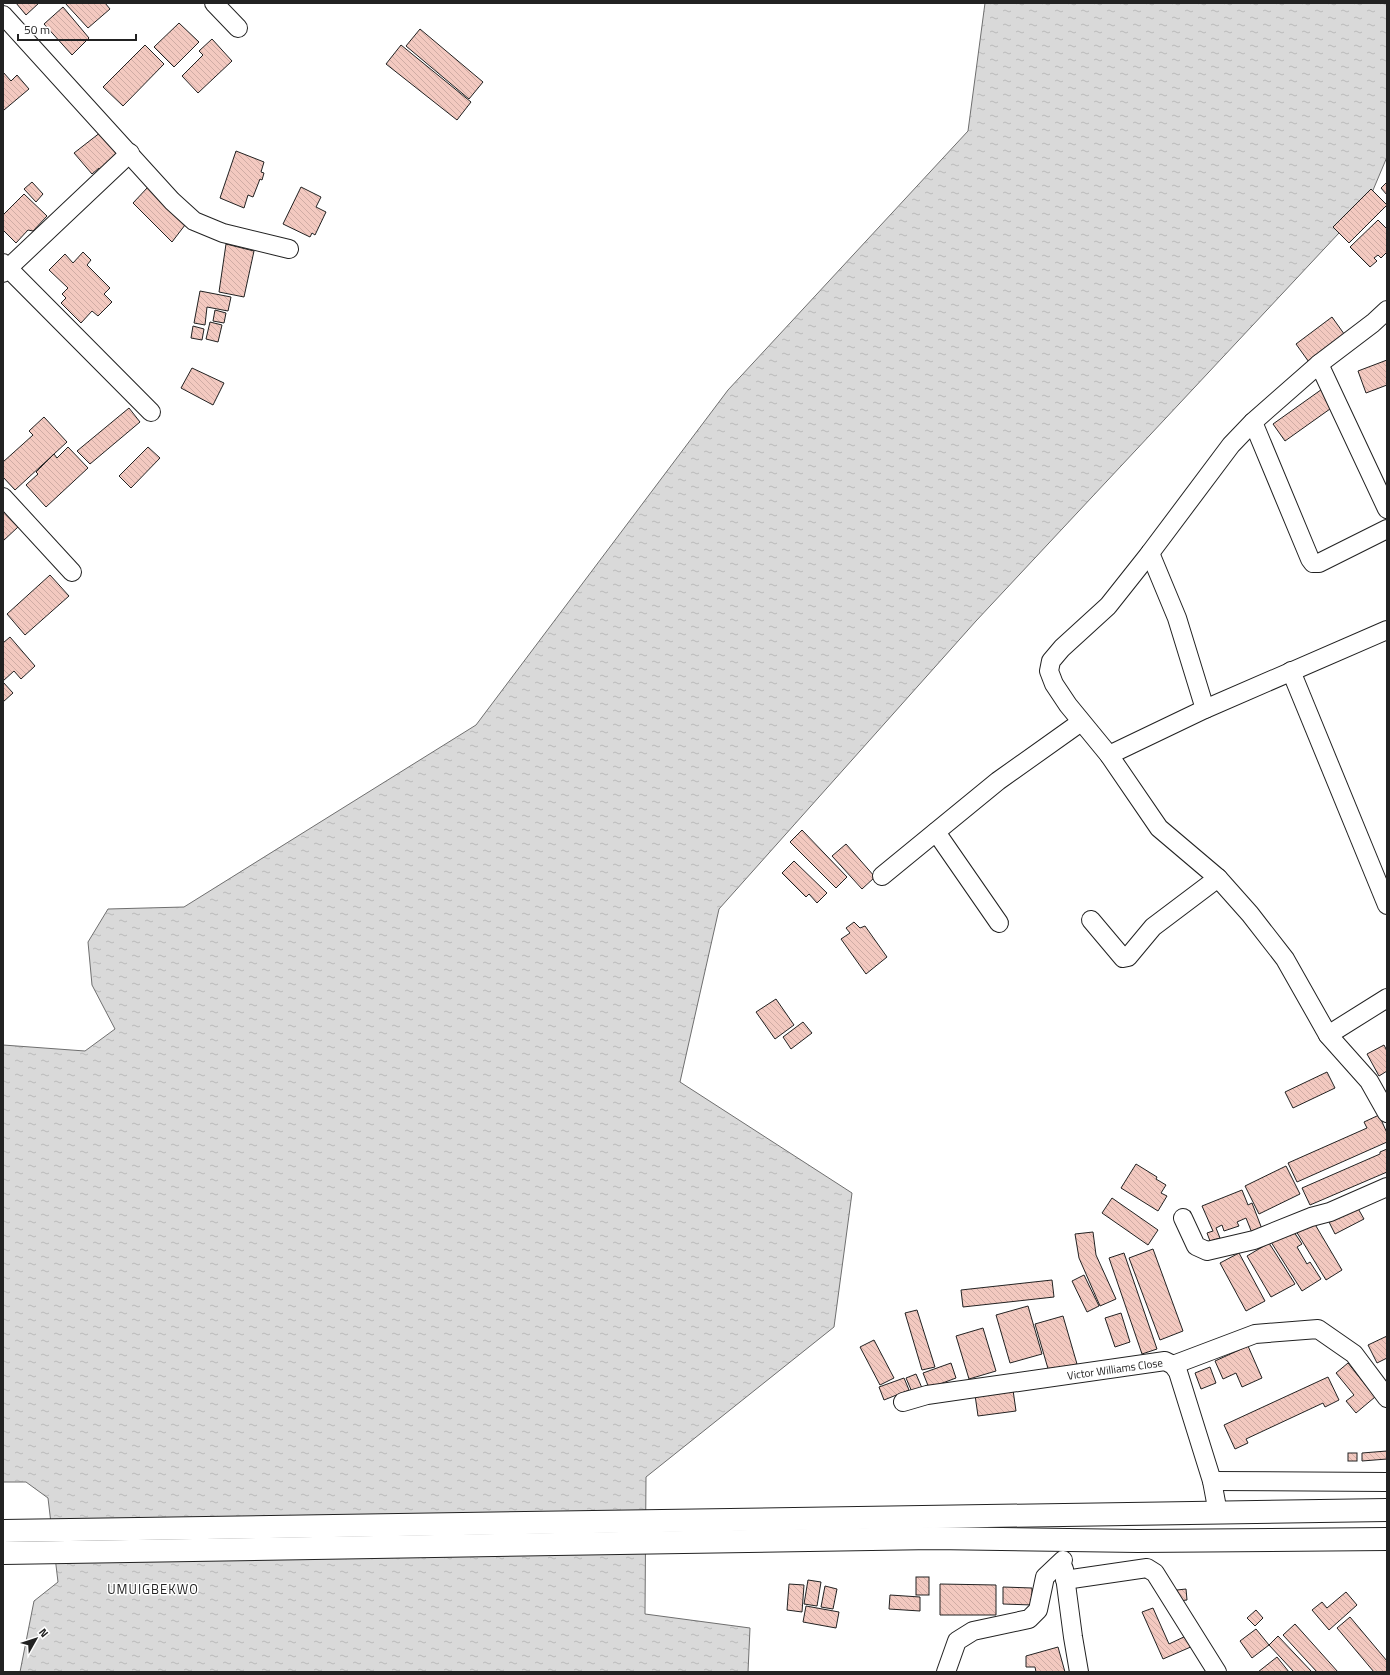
<svg xmlns="http://www.w3.org/2000/svg" width="1390" height="1675" font-family="'Titillium Web',sans-serif">
<style>
.water{fill:url(#water-ripples);stroke:#6f6f6f}
.building{fill:url(#building-back-hatch);stroke:#222}
.lines{fill:none;stroke-linecap:round;stroke-linejoin:round}
.minor-casing{stroke:#222;stroke-width:20}
.major-casing{stroke:#222;stroke-width:24}
.minor{stroke:#fff;stroke-width:18}
.major{stroke:#fff;stroke-width:22}
.labels{text-anchor:middle;stroke-width:3;stroke-linejoin:round;paint-order:stroke}
.street-label{font-size:11px;fill:#222;stroke:#fff}
.quarter-label{font-size:13px;letter-spacing:1px;fill:#222;stroke:#fff}
</style>
<defs>
<pattern id="water-ripples" width="26" height="14" patternUnits="userSpaceOnUse"><rect width="26" height="14" fill="#d9d9d9"/><path d="M2 4q2-2 4 0t4 0M15 11q2-2 4 0t4 0" fill="none" stroke="#bababa"/></pattern>
<pattern id="building-back-hatch" width="6" height="6" patternUnits="userSpaceOnUse"><rect width="6" height="6" fill="#f3c9c0"/><path d="M-1 5l2 2M0 0l6 6M5-1l2 2" fill="none" stroke="#d0aca5"/></pattern>
</defs>
<rect width="100%" height="100%" fill="#fff"/>
<polygon class="water" points="985,3 1387,3 1387,157 1368,202 976,621 719,909 680,1082 852,1193 834,1327 646,1477 645,1614 750,1628 748,1672 20,1672 34,1601 58,1582 48,1498 26,1482 3,1482 3,1045 85,1051 115,1029 92,985 88,942 108,909 184,907 476,725 728,390 968,131"/>
<g class="building">
<polygon points="16,3 39,3 26,15"/>
<polygon points="65,3 105,3 110,9 88,28"/>
<polygon points="63,7 89,38 72,55 44,24"/>
<polygon points="179,23 199,42 174,67 154,47"/>
<polygon points="420,29 483,82 469,99 406,46"/>
<polygon points="212,39 232,61 198,93 182,76 203,55 199,51"/>
<polygon points="145,45 164,64 123,106 103,87"/>
<polygon points="401,45 471,102 457,120 386,64"/>
<polygon points="3,72 11,81 17,75 29,89 4,110 3,109"/>
<polygon points="101,132 118,153 107,162 109,164 101,170 99,168 92,174 74,153"/>
<polygon points="236,151 264,162 261,172 264,173 262,180 260,179 253,197 248,195 244,208 220,198"/>
<polygon points="32,182 43,194 36,202 24,189"/>
<polygon points="1387,182 1387,195 1381,188"/>
<polygon points="148,187 185,225 172,242 133,203"/>
<polygon points="301,187 321,197 316,207 326,212 315,235 312,233 310,237 283,224"/>
<polygon points="1371,189 1387,205 1349,243 1333,227"/>
<polygon points="24,194 47,216 33,231 28,230 16,243 3,230 3,215"/>
<polygon points="1378,220 1387,229 1387,252 1381,258 1378,255 1374,258 1377,261 1370,267 1350,247"/>
<polygon points="226,244 254,251 244,297 219,292"/>
<polygon points="83,252 91,260 87,265 110,288 104,294 112,302 98,316 92,311 81,323 61,303 66,298 62,294 68,288 49,270 65,254 73,263"/>
<polygon points="200,291 231,297 228,311 207,307 205,325 194,323"/>
<polygon points="215,310 226,313 224,323 213,321"/>
<polygon points="1332,317 1347,338 1311,365 1296,344"/>
<polygon points="210,322 222,325 218,342 206,339"/>
<polygon points="193,326 204,329 202,340 191,338"/>
<polygon points="1387,360 1387,385 1366,393 1358,371"/>
<polygon points="192,368 224,383 213,405 181,388"/>
<polygon points="1325,387 1337,404 1285,441 1273,424"/>
<polygon points="129,408 140,422 90,464 77,451"/>
<polygon points="44,417 67,442 15,490 3,477 3,462 33,435 29,431"/>
<polygon points="68,447 88,468 46,507 26,485 38,474 36,472 54,454 57,458"/>
<polygon points="148,447 160,458 131,488 119,476"/>
<polygon points="3,511 18,527 3,541"/>
<polygon points="50,575 69,596 25,635 7,614"/>
<polygon points="10,637 35,666 21,679 14,671 3,681 3,643"/>
<polygon points="3,682 13,693 3,702"/>
<polygon points="802,830 847,877 836,888 790,842"/>
<polygon points="846,844 875,877 862,889 832,856"/>
<polygon points="794,861 827,893 817,903 809,894 806,897 782,873"/>
<polygon points="854,922 860,928 865,926 887,957 866,974 841,939 850,933 846,928"/>
<polygon points="776,999 794,1025 775,1039 756,1012"/>
<polygon points="803,1022 812,1033 791,1049 783,1037"/>
<polygon points="1384,1045 1387,1051 1387,1071 1379,1076 1367,1054"/>
<polygon points="1327,1072 1335,1088 1293,1108 1285,1092"/>
<polygon points="1379,1115 1387,1133 1387,1142 1297,1182 1288,1163 1367,1128 1364,1122"/>
<polygon points="1387,1149 1387,1172 1310,1205 1302,1188 1380,1154 1380,1152"/>
<polygon points="1136,1164 1157,1177 1156,1179 1166,1185 1161,1193 1167,1196 1158,1211 1121,1188"/>
<polygon points="1286,1166 1300,1194 1259,1214 1245,1186"/>
<polygon points="1242,1190 1248,1205 1252,1203 1262,1229 1252,1233 1246,1218 1237,1222 1239,1226 1224,1231 1222,1225 1216,1228 1220,1238 1210,1241 1207,1233 1213,1231 1202,1206"/>
<polygon points="1112,1198 1158,1230 1148,1245 1102,1213"/>
<polygon points="1356,1205 1364,1219 1335,1234 1328,1220"/>
<polygon points="1313,1221 1342,1270 1326,1280 1296,1231"/>
<polygon points="1292,1229 1302,1244 1297,1247 1307,1264 1310,1262 1321,1279 1302,1291 1271,1242"/>
<polygon points="1093,1232 1096,1255 1116,1299 1100,1306 1079,1258 1075,1234"/>
<polygon points="1269,1243 1295,1284 1271,1297 1247,1256"/>
<polygon points="1153,1249 1183,1331 1160,1340 1129,1258"/>
<polygon points="1124,1253 1157,1349 1142,1354 1109,1258"/>
<polygon points="1239,1253 1265,1301 1246,1311 1220,1263"/>
<polygon points="1084,1275 1099,1306 1087,1312 1072,1281"/>
<polygon points="1052,1280 1054,1297 963,1307 961,1290"/>
<polygon points="1028,1306 1042,1354 1010,1363 996,1315"/>
<polygon points="917,1310 935,1367 922,1370 905,1313"/>
<polygon points="1121,1313 1130,1342 1115,1347 1105,1318"/>
<polygon points="1063,1316 1077,1364 1049,1372 1035,1324"/>
<polygon points="983,1328 996,1371 969,1379 956,1336"/>
<polygon points="1387,1336 1387,1358 1377,1363 1368,1345"/>
<polygon points="874,1340 894,1378 880,1385 860,1347"/>
<polygon points="1248,1346 1262,1378 1242,1387 1236,1373 1223,1379 1215,1361"/>
<polygon points="951,1363 956,1378 929,1388 923,1373"/>
<polygon points="1348,1363 1375,1397 1356,1413 1346,1401 1354,1395 1336,1373"/>
<polygon points="1210,1367 1216,1383 1201,1389 1195,1373"/>
<polygon points="916,1374 922,1388 912,1392 906,1378"/>
<polygon points="1328,1377 1339,1400 1325,1407 1323,1403 1246,1439 1248,1443 1235,1449 1224,1425"/>
<polygon points="904,1378 909,1390 884,1400 879,1387"/>
<polygon points="1013,1390 1016,1411 978,1416 975,1395"/>
<polygon points="1387,1451 1387,1459 1362,1461 1362,1453"/>
<rect x="1348" y="1453" width="9" height="8"/>
<rect x="916" y="1577" width="13" height="18"/>
<polygon points="808,1580 821,1582 817,1606 804,1604"/>
<polygon points="789,1584 804,1585 802,1612 787,1610"/>
<polygon points="940,1584 996,1585 996,1615 940,1615"/>
<polygon points="825,1586 837,1589 833,1609 821,1607"/>
<polygon points="1003,1587 1032,1588 1032,1605 1003,1604"/>
<polygon points="1186,1589 1187,1600 1178,1601 1177,1590"/>
<polygon points="1346,1592 1357,1605 1329,1630 1312,1610 1322,1602 1327,1608"/>
<polygon points="890,1595 920,1597 920,1611 889,1609"/>
<polygon points="806,1606 839,1612 836,1628 803,1622"/>
<polygon points="1153,1608 1169,1644 1188,1635 1193,1646 1163,1659 1142,1612"/>
<polygon points="1256,1610 1263,1618 1255,1626 1247,1618"/>
<polygon points="1350,1617 1387,1661 1387,1672 1374,1672 1337,1628"/>
<polygon points="1295,1624 1338,1672 1317,1672 1283,1635"/>
<polygon points="1256,1629 1269,1645 1252,1658 1240,1641"/>
<polygon points="1278,1636 1312,1672 1294,1672 1269,1645"/>
<polygon points="1058,1647 1065,1672 1036,1672 1035,1667 1026,1667 1026,1656"/>
<polygon points="1277,1657 1289,1672 1258,1672"/>
</g>
<g class="lines">
<defs>
<g id="minor">
<polyline points="214,3 238,28"/>
<polyline points="3,15 172,201 194,221 223,233 289,249"/>
<polyline points="3,263 151,412"/>
<polyline points="3,273 130,153"/>
<polyline points="1387,310 1373,323 1319,364 1253,422 1231,445 1150,553 1108,606 1062,648 1051,661 1049,671 1054,684 1068,705 1109,755 1159,828 1218,878 1250,914 1285,959 1328,1035 1369,1081 1387,1113"/>
<polyline points="1319,364 1387,509"/>
<polyline points="1253,422 1310,559 1313,563 1319,563 1387,529"/>
<polyline points="3,497 72,572"/>
<polyline points="1150,553 1177,618 1205,709"/>
<polyline points="1291,671 1387,905"/>
<polyline points="1109,755 1205,709 1387,630"/>
<polyline points="936,832 999,923"/>
<polyline points="882,876 998,781 1081,722"/>
<polyline points="1091,920 1123,958 1128,957 1153,927 1218,878"/>
<polyline points="1328,1035 1387,998"/>
<polyline points="1183,1218 1196,1246 1207,1251 1254,1240 1311,1217 1330,1212 1387,1187"/>
<polyline points="1173,1365 1255,1334 1318,1329 1354,1354 1387,1398"/>
<polyline points="903,1402 927,1395 1165,1361 1173,1365 1178,1372 1212,1481 1218,1513"/>
<polyline points="1212,1481 1387,1482"/>
<polyline points="1064,1569 1073,1637 1079,1672"/>
<polyline points="1065,1580 1147,1568 1155,1573 1217,1672"/>
<polyline points="946,1672 957,1641 973,1631 1029,1619 1038,1610 1045,1577 1063,1560"/>
</g>
<g id="major">
<polyline points="3,1531 1387,1510"/>
<polyline points="3,1553 934,1538 1138,1541 1387,1539"/>
</g>
</defs>
<use href="#minor" class="minor-casing"/>
<use href="#major" class="major-casing"/>
<use href="#minor" class="minor"/>
<use href="#major" class="major"/>
</g>
<g class="labels">
<g class="street-label">
<text transform="translate(1115 1369) rotate(-8)" y="4">Victor Williams Close</text>
</g>
<g class="quarter-label">
<text x="153" y="1594">UMUIGBEKWO</text>
</g>
</g>
<rect width="1390" height="1675" fill="none" stroke="#222222" stroke-width="8"/>
<g transform="translate(36 1639) rotate(51)" stroke="#ffffff" stroke-width="3" paint-order="stroke">
<path d="M0-3L7 15L0 10L-7 15Z" fill="#222222"/>
<text y="-6" font-size="11" font-weight="bold" text-anchor="middle" fill="#222222">N</text>
</g>
<path d="M18 34v6h118v-6" fill="none" stroke="#222222" stroke-width="2"/>
<text x="24" y="34" font-size="12" fill="#222222" stroke="#ffffff" stroke-width="3" paint-order="stroke">50 m</text>
</svg>
